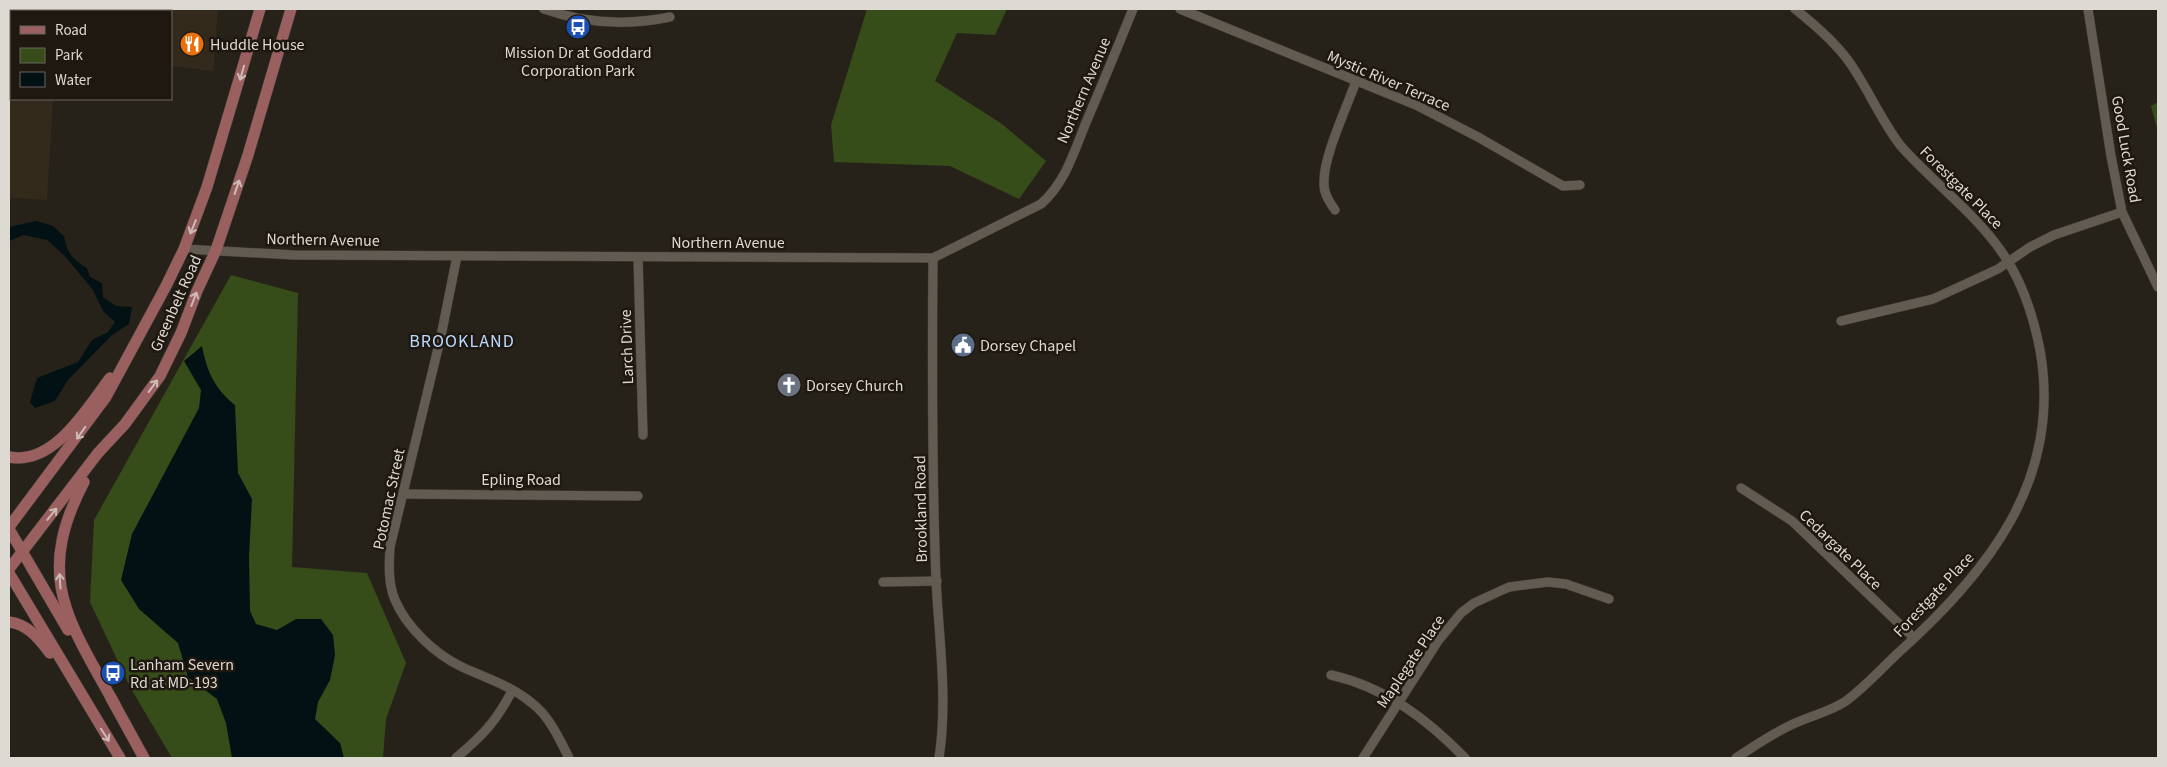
<svg xmlns="http://www.w3.org/2000/svg" width="2167" height="767" font-family="'Source Sans 3',sans-serif">
<style>
.built{fill:#332a1b}
.green{fill:#364d1a}
.water{fill:#021113}
.lines{fill:none;stroke-linecap:round;stroke-linejoin:round}
.minor-casing{stroke:#413c36;stroke-width:10}
.major-casing{stroke:#413c36;stroke-width:12}
.minor{stroke:#625b51;stroke-width:9}
.major{stroke:#99605f;stroke-width:11}
.oneway{stroke:#ccbbb6}
.labels{text-anchor:middle;stroke-width:5;stroke-linejoin:round;paint-order:stroke}
.poi-label{font-size:16px;fill:#ddd9d3;stroke:#1e1810;text-anchor:start}
.street-label{font-size:16px;fill:#ddd9d3;stroke:#1e1810}
.neighbourhood-label{font-size:18px;letter-spacing:1px;fill:#bbd9fd;stroke:#1e1810}
</style>
<rect width="100%" height="100%" fill="#272219"/>
<polygon class="built" points="9,9 218,9 213,71 171,66 171,11 11,11 11,99 53,99 47,200 9,198"/>
<g class="green">
<polygon points="867,9 1007,9 995,35 957,33 935,81 1002,124 1046,161 1019,199 950,166 834,162 831,125"/>
<polygon points="2158,102 2158,132 2151,106"/>
<polygon points="231,275 298,293 292,567 367,573 406,663 386,719 383,758 172,758 130,687 90,602 94,520"/>
</g>
<g class="water">
<path d="M36 221 53 226 64 236C67 253 72 259 87 268L90 277 102 283 103 297 116 306 132 307 129 324 111 336 68 380 55 401 35 408 30 402 37 378 78 362 92 340 108 332 115 322 103 311 93 290 64 255 47 240 24 235 9 241V227Z"/>
<path d="M202 346C207 372 215 389 235 405L238 473 252 499 249 556 250 611 256 624 277 630 296 619H321L333 635 335 655 330 680 318 702 315 719 340 743 344 758H232L226 723 217 699 188 677 178 643 139 609 121 580 132 534 199 408 201 390 184 361Z"/>
</g>
<g class="lines">
<defs>
<g id="minor">
<path d="M544 9C586 24 626 26 670 17"/>
<polyline points="1180,9 1416,105 1478,137 1563,186 1580,185"/>
<polyline points="2088,9 2111,156 2122,212 2158,287"/>
<path d="M1335 210C1329 201 1323 193 1324 181 1324 155 1347 107 1356 81"/>
<path d="M184 249 294 255 933 258 1041 204C1066 182 1075 149 1087 120 1103 83 1118 46 1133 9"/>
<path d="M457 256 441 336 390 547C389 564 388 584 395 600 407 628 435 654 462 667 486 678 512 686 533 704 549 716 560 740 569 758"/>
<polyline points="638,257 643,435"/>
<path d="M933 258C932 365 932 473 936 580 939 639 948 700 939 758"/>
<polyline points="1841,321 1933,299 1998,269 2030,247 2054,235 2122,212"/>
<polyline points="1741,488 1792,521 1914,638"/>
<polyline points="404,494 638,496"/>
<polyline points="883,582 937,581"/>
<path d="M1331 675C1385 687 1427 719 1465 758"/>
<path d="M456 758C483 735 495 723 512 691"/>
<polyline points="1363,758 1438,641 1461,613 1474,603 1509,587 1548,582 1566,584 1609,599"/>
<path d="M1736 758C1754 746 1772 734 1791 725 1809 716 1830 712 1846 701 1865 687 1880 670 1897 654 1987 573 2063 480 2040 350 2034 319 2024 287 2007 260 1979 215 1934 184 1900 145 1881 120 1868 89 1850 63 1836 43 1814 24 1795 9"/>
</g>
<g id="major">
<path d="M9 457C54 466 87 408 110 378"/>
<path d="M84 482C34 578 68 619 115 705"/>
<polyline points="9,527 106,397 166,286 184,249 207,187 260,9"/>
<polyline points="9,529 68,630"/>
<polyline points="9,569 98,453 125,424 160,376 181,333 197,291 216,250 248,155 291,9"/>
<polyline points="9,573 120,758"/>
<path d="M9 622C28 624 39 639 50 653"/>
<polyline points="111,698 144,758"/>
</g>
</defs>
<use href="#minor" class="minor-casing"/>
<use href="#major" class="major-casing"/>
<use href="#minor" class="minor"/>
<use href="#major" class="major"/>
</g>
<defs><path id="oneway-shaft" d="M-6 0H5M1.5-3L5.5 0L1.5 3" fill="none" stroke-width="1.6" stroke-linecap="round" stroke-linejoin="round" transform="scale(1.25)"/></defs>
<g class="oneway">
<use href="#oneway-shaft" transform="translate(242 73) rotate(106)"/>
<use href="#oneway-shaft" transform="translate(237 187) rotate(-71)"/>
<use href="#oneway-shaft" transform="translate(193 227) rotate(112)"/>
<use href="#oneway-shaft" transform="translate(194 299) rotate(-69)"/>
<use href="#oneway-shaft" transform="translate(153 386) rotate(-54)"/>
<use href="#oneway-shaft" transform="translate(81 433) rotate(125)"/>
<use href="#oneway-shaft" transform="translate(52 514) rotate(-51)"/>
<use href="#oneway-shaft" transform="translate(60 581) rotate(-94)"/>
<use href="#oneway-shaft" transform="translate(105 735) rotate(57)"/>
</g>
<defs>
<symbol id="bus-disc" viewBox="-11 -11 22 22"><circle r="9.5" fill="#1a4fb4" stroke="#1e1810"/><path d="M-5-6H5V4H4V6H2V4H-2V6H-4V4H-5ZM-3.5-4V0h7V-4ZM-3.5 1.2v1.5H-2V1.2ZM2 1.2v1.5H3.5V1.2Z" fill="#fff"/></symbol>
<symbol id="restaurant-disc" viewBox="-11 -11 22 22"><circle r="9.5" fill="#e8710a" stroke="#1e1810"/><path d="M-5-6h1v4h1v-4h1v4h1v-4h1v5L-1.5 .5V6h-2V.5L-5-1ZM5-6V6H3V1.5H1.5Q1.5-4 5-6Z" fill="#fff"/></symbol>
<symbol id="civic-disc" viewBox="-11 -11 22 22"><circle r="9.5" fill="#5c6f8a" stroke="#1e1810"/><path d="M-.6-6.5H3V-4.5H.6V-3L4-1V1h2V6H-6V1h2V-1L-.6-3ZM-1.2 2.5V6h2.4V2.5Z" fill="#fff"/></symbol>
<symbol id="church-disc" viewBox="-11 -11 22 22"><circle r="9.5" fill="#6b7280" stroke="#1e1810"/><path d="M-1.2-6h2.4v3.5h3.3v2.4h-3.3V6h-2.4V-.1h-3.3v-2.4h3.3Z" fill="#fff"/></symbol>
</defs>
<g fill-rule="evenodd">
<use href="#bus-disc" x="564" y="13" width="28" height="28"/>
<use href="#restaurant-disc" x="178" y="30" width="28" height="28"/>
<use href="#civic-disc" x="949" y="331" width="28" height="28"/>
<use href="#church-disc" x="775" y="371" width="28" height="28"/>
<use href="#bus-disc" x="99" y="659" width="28" height="28"/>
</g>
<g class="labels">
<g class="poi-label">
<text x="210" y="50">Huddle House</text>
<text x="578" y="58" text-anchor="middle">Mission Dr at Goddard<tspan x="578" dy="18">Corporation Park</tspan></text>
<text x="980" y="351">Dorsey Chapel</text>
<text x="806" y="391">Dorsey Church</text>
<text x="130" y="670">Lanham Severn<tspan x="130" dy="18">Rd at MD-193</tspan></text>
</g>
<g class="street-label">
<text transform="translate(1389 80) rotate(23)" y="6">Mystic River Terrace</text>
<text transform="translate(1083 90) rotate(-67)" y="6">Northern Avenue</text>
<text transform="translate(2127 149) rotate(80)" y="6">Good Luck Road</text>
<text transform="translate(1962 187) rotate(45)" y="6">Forestgate Place</text>
<text transform="translate(323 239) rotate(1)" y="6">Northern Avenue</text>
<text x="728" y="248">Northern Avenue</text>
<text transform="translate(175 303) rotate(-66)" y="6">Greenbelt Road</text>
<text transform="translate(626 347) rotate(-92)" y="6">Larch Drive</text>
<text x="521" y="485">Epling Road</text>
<text transform="translate(388 499) rotate(-78)" y="6">Potomac Street</text>
<text transform="translate(920 509) rotate(-91)" y="6">Brookland Road</text>
<text transform="translate(1841 549) rotate(44)" y="6">Cedargate Place</text>
<text transform="translate(1933 594) rotate(-47)" y="6">Forestgate Place</text>
<text transform="translate(1410 661) rotate(-56)" y="6">Maplegate Place</text>
</g>
<g class="neighbourhood-label">
<text x="462" y="347">BROOKLAND</text>
</g>
</g>
<rect width="2167" height="767" fill="none" stroke="#ddd9d3" stroke-width="20"/>
<rect x="10" y="10" width="162" height="90" fill="#1e1810" stroke="#6a655e"/>
<rect x="20" y="26" width="25" height="8" fill="#99605f" stroke="#6a655e"/>
<text x="55" y="35" font-size="15" fill="#ddd9d3">Road</text>
<rect x="20" y="48" width="25" height="15" fill="#364d1a" stroke="#6a655e"/>
<text x="55" y="60" font-size="15" fill="#ddd9d3">Park</text>
<rect x="20" y="72" width="25" height="15" fill="#021113" stroke="#6a655e"/>
<text x="55" y="85" font-size="15" fill="#ddd9d3">Water</text>
</svg>
